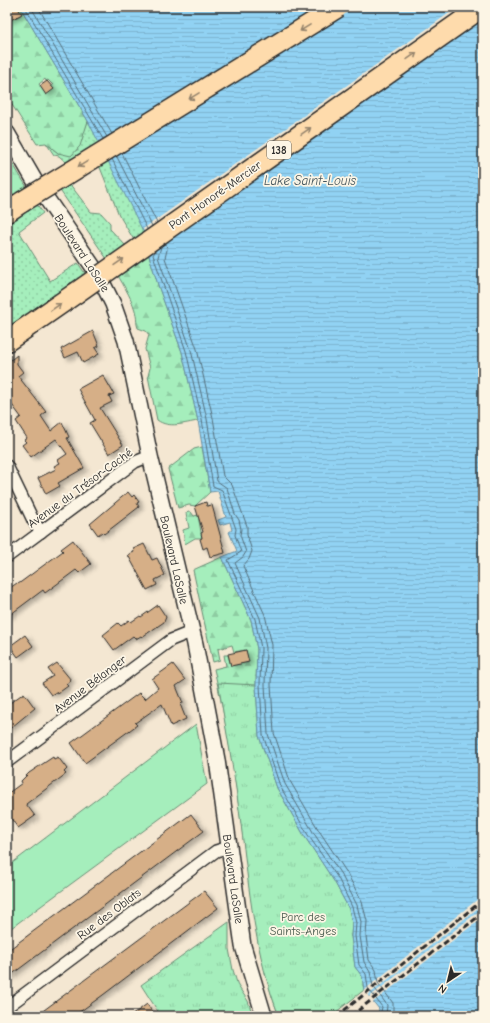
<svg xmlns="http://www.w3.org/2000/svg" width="490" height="1023" font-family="'Comic Neue',sans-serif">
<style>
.grass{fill:url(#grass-dots);stroke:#688c74}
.forest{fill:url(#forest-firs);stroke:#688c74;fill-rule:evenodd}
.park{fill:url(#park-tufts);stroke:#688c74}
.garden{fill:#a5eebc;stroke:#688c74}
.water{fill:url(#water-rules);stroke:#688fa3}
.pier{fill:#f4e7d2}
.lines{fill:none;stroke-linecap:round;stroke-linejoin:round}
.shore{stroke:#546e7b;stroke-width:1}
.building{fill:#d6af87;stroke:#2b2b2b;filter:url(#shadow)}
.street-casing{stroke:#2b2b2b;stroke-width:14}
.secondary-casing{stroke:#2b2b2b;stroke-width:18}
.highway-casing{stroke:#2b2b2b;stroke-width:23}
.street{stroke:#fcf5e5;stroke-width:11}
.secondary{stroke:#fcf5e5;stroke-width:15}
.highway{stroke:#fedbac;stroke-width:20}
.rail{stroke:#2b2b2b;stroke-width:3;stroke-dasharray:6 3;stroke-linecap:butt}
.highway-bridge-casing{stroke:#2b2b2b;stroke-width:23;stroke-linecap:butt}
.highway-bridge{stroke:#fedbac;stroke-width:20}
.oneway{stroke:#94836c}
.labels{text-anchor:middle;stroke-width:3.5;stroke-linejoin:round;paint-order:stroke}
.shield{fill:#fcf5e5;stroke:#6a6863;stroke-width:1}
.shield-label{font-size:11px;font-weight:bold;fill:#2b2b2b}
.street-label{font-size:12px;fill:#2b2b2b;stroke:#fcf5e5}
.park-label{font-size:12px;fill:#4a5c4f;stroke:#fcf5e5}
.water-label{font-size:13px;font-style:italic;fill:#44555d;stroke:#fcf5e5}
</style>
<defs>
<pattern id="grass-dots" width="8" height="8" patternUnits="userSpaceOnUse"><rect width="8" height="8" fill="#a5eebc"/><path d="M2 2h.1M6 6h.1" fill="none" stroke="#8ecca2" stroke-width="1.8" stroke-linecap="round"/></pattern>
<pattern id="forest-firs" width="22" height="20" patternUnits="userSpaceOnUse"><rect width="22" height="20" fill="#a5eebc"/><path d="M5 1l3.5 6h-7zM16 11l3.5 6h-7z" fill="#8ecca2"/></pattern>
<pattern id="park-tufts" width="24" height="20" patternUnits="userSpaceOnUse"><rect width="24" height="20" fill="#a5eebc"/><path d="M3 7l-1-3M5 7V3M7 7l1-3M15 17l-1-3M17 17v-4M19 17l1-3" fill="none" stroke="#8ecca2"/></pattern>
<pattern id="water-rules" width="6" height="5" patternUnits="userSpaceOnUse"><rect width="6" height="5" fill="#91d2f3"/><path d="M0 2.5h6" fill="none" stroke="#7db4d0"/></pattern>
<filter id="shadow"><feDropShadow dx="4" dy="2.5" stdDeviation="2" flood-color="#0004"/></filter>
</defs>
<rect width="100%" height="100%" fill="#f4e7d2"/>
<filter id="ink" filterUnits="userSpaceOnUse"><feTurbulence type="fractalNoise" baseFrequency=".025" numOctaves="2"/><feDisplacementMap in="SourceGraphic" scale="8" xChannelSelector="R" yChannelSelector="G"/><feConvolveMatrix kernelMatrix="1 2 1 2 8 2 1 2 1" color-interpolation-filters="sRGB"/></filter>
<g filter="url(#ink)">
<g class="grass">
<polygon points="88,121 101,144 68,164 59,156 54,155 46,143 58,153 77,150"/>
<polygon points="108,159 145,233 134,240 119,215 99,165"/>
<polygon points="69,183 91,212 101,213 110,223 110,229 126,246 107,259 59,189"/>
<polygon points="36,203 43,213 19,231 50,281 78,263 86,275 73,284 71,282 68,285 69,287 7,329 7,221"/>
</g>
<g class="forest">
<path d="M17 7H20L88 121 80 146 71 156 58 153 46 143 37 144 7 97V16L15 18 21 15ZM45 79 46 81 48 80 53 85 46 94 39 84Z"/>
<path d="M148 252 159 288 182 352 198 421C185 423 169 429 157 420L148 376 150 368 145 349 149 335 146 331 138 328C136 323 137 320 136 315 134 302 124 286 117 274Z"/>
<polygon points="202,447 210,492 195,506 189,505 178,508 168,469 194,449"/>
<polygon points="188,511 191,512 194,516 198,515 202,538 195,538 185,544 183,530 189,528 186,513"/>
<path d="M222 557 251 620 257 649 256 685 277 788 352 923 351 936 331 1016H279C255 954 250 888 241 822 234 771 226 720 214 669L226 666 224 655H228L231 666 248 662 246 650 234 652 232 645 218 649 220 660 213 662 193 570Z"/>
</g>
<g class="park">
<polygon points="7,159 13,164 28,189 7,202"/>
<path d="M218 683 256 685 259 736 277 788 305 837 334 881 349 909 352 923 351 936 354 959 355 967 362 976 364 990 331 1016H279C255 955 249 889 241 824 235 776 226 730 218 683Z"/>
<polygon points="229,922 229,949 233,970 238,986 248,1001 253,1016 161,1016 141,985"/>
</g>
<polygon class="garden" points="196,724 207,784 7,931 7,867"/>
<polygon class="water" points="20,7 483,7 483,1016 371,1016 372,1013 378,1013 379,1009 364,990 362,976 355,967 351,936 352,923 349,909 334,881 305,837 277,788 259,736 256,685 257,649 251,620 222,557 237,551 229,532 232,530 230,522 220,525 218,520 226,517 218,491 210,492 198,421 182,352 159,288 148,252 152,249 88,121"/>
<g class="pier">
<polygon points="458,7 483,7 483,19 156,250 152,249 143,229"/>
<polygon points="483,895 483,904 367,996 363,991"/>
<polygon points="483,908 483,917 372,1003 368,998"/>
</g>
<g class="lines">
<g class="shore">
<polyline points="25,7 103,139"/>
<polyline points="31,7 107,137"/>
<polyline points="38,7 112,134"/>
<polyline points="122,153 157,223"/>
<polyline points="117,157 152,226"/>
<polyline points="112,159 147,229"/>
<polyline points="166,243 167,250 165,258 197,349 213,418 223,476 232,485 247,526 247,535 252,551 249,559 243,566 265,615 272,645 271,685 274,733 290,781 318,829 347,873 362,902 367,921 366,936 369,960 376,970 378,983 393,1003 393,1016"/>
<polyline points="161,247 158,257 191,350 207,419 217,481 227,488 235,514 239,520 241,529 240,535 246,552 243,557 235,563 260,618 266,648 265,685 268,734 285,784 313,832 342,876 357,905 361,922 360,936 364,962 370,972 373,986 387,1005 386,1016"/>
<polyline points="156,250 153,255 186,351 202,420 213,486 222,490 236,529 235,535 241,552 228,560 255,619 261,648 260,685 263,735 280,786 308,835 338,878 352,907 356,923 355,936 359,965 366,974 368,988 382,1007 380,1016"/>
</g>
</g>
<g class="building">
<polygon points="7,7 17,7 22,14 7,22"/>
<polygon points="47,81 54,89 46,95 40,86"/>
<polygon points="93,331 99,346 95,348 99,354 83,363 78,352 65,358 61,349"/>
<polygon points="17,355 17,364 23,372 18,376 46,412 41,416 51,431 62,422 69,437 67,438 84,468 58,483 60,486 46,494 38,478 56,469 54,466 60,463 58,460 67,454 56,439 31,457 22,445 26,442 24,440 27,438 16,421 21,417 7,398 7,363"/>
<polygon points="103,375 114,394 109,396 112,402 100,408 123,445 109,454 90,423 95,420 78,389"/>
<polygon points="128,492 132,497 134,495 139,502 137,503 139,507 104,534 102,532 98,535 90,524"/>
<polygon points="206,502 207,506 212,505 225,553 210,557 207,547 203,549 200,539 202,538 201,533 203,532 195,506"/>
<polygon points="73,540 91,564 79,573 76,570 45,593 43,590 7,617 7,590 17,583 18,584 21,582 63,551 61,549"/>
<polygon points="144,544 152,560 157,558 165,575 155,580 157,585 147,590 128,555 134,552 133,549"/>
<polygon points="158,605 166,617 164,622 142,637 141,636 136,639 133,636 114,650 103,635 118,623 121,626 129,620 131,622 140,616 141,617"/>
<polygon points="25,635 33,646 18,657 10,646"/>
<polygon points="246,650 249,662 231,666 228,654"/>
<polygon points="57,663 71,680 66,684 68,686 57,694 56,692 51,695 42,683 53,676 48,669"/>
<polygon points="173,664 185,680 176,686 183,703 180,704 186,719 171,726 162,704 135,723 137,725 85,763 71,743 139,693 145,699 158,688 152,679"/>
<polygon points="24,693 35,708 7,731 7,705"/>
<polygon points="53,757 54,759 58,757 67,769 64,772 66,774 26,804 35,816 18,828 7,813 7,794 22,783 21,781 29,773"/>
<polygon points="191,814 204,831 7,978 7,951"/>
<polygon points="204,891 218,908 103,995 74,1016 36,1016"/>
<polygon points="147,1004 155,1016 131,1016"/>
</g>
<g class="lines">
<defs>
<g id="street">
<polyline points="7,466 33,520 41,532"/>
<polyline points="7,557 135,462 150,456"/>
<polyline points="7,762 171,640 191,632"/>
<polyline points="7,1007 216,851 229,847"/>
</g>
<polyline id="secondary" points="7,133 36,183 98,274 113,304 126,341 150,456 195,644 217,760 243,946 264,1016"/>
<g id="highway">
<polyline points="7,212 22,202"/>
<polyline points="7,341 76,293"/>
</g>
</defs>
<use href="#street" class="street-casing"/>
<use href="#secondary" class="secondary-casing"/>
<use href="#highway" class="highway-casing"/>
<use href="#street" class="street"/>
<use href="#secondary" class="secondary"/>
<use href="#highway" class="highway"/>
<g class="rail">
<polyline points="337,1016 483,900"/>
<polyline points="351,1016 483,913"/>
</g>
<defs>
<g id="highway-bridge">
<polyline points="22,202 338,7"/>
<polyline points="76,293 482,7"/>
</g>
</defs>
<use href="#highway-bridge" class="highway-bridge-casing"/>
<use href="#highway-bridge" class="highway-bridge"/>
</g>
<defs><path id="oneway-shaft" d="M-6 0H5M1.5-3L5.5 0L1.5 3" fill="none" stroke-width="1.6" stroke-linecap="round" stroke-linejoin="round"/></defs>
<g class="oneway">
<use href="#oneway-shaft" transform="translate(305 28) rotate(148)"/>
<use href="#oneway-shaft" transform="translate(412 56) rotate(-35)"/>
<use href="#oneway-shaft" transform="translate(194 96) rotate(148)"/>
<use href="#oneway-shaft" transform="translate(306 131) rotate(-35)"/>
<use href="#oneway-shaft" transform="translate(83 164) rotate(148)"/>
<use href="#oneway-shaft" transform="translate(119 262) rotate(-35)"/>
<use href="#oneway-shaft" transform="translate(56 307) rotate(-35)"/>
</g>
</g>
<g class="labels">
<rect class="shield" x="267" y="141" width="24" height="18" rx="3"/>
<g class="shield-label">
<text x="279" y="154">138</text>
</g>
<g class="street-label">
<text transform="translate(215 195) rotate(-35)" y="4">Pont Honoré-Mercier</text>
<text transform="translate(82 253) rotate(57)" y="4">Boulevard LaSalle</text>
<text transform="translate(80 488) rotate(-36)" y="4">Avenue du Trésor-Caché</text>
<text transform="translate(174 560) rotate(77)" y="4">Boulevard LaSalle</text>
<text transform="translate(90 684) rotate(-37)" y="4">Avenue Bélanger</text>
<text transform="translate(233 879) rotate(82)" y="4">Boulevard LaSalle</text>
<text transform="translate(109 914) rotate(-37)" y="4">Rue des Oblats</text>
</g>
<g class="park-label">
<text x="303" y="921">Parc des<tspan x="303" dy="14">Saints-Anges</tspan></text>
</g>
<g class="water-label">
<text x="310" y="185">Lake Saint-Louis</text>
</g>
</g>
<rect width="490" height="1023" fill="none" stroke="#fcf5e5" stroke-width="24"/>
<rect x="12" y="12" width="466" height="999" fill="none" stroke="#2b2b2b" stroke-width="1.5" filter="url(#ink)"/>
<g transform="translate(448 981) rotate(215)" stroke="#fcf5e5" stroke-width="3" paint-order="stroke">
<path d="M0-3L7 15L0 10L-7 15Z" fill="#2b2b2b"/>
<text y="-6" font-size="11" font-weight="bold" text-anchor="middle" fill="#2b2b2b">N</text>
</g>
</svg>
